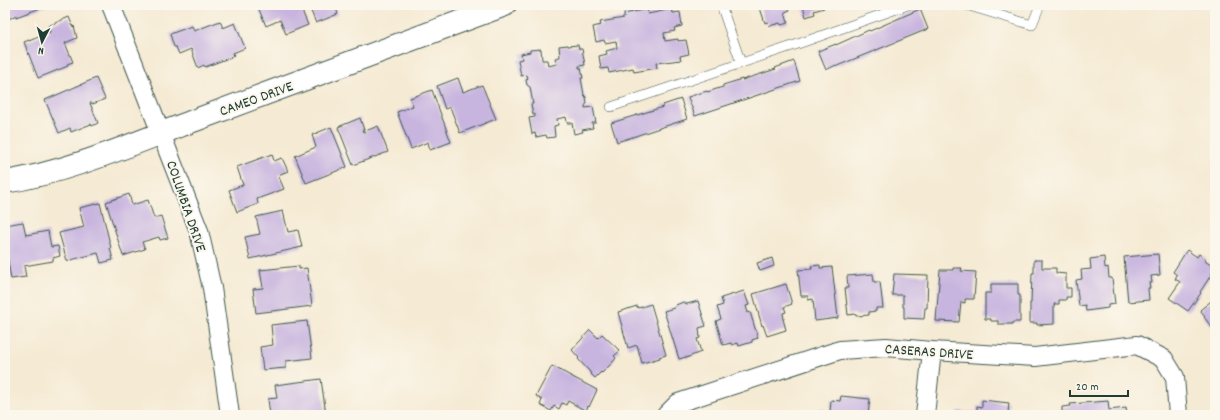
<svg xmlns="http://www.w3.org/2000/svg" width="1220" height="420" font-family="Dekko,sans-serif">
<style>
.building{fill:#c7b4df}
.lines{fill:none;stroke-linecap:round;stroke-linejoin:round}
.lane-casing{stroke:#3f574c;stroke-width:10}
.street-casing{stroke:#3f574c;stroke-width:20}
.secondary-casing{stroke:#3f574c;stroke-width:24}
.lane{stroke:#fff;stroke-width:9}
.street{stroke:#fff;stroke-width:18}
.secondary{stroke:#fff;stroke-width:22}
.labels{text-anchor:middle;stroke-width:4;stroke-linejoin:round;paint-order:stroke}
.street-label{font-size:15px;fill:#1f3d34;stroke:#fbf7ec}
</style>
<rect width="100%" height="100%" fill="#fbf7ec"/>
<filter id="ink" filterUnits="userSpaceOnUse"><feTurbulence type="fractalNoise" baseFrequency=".025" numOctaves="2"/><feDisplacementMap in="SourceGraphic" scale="8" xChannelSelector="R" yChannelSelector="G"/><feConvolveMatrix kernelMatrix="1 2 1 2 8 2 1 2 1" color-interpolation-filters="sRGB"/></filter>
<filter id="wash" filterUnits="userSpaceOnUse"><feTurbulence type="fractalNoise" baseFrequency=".012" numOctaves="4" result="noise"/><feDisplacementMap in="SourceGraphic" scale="16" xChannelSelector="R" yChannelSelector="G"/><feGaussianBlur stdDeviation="0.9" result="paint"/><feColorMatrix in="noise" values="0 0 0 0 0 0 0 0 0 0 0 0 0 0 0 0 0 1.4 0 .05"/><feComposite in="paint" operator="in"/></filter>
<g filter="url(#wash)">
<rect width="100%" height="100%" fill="#f5ead3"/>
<g id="blocks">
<g class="building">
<polygon points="5,5 49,5 16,17 16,15 9,19 8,18 5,19"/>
<polygon points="257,5 298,5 299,7 300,6 308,25 286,34 280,20 266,26"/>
<polygon points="310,5 335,5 338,14 316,23 310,9 311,9"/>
<polygon points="765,5 788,5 790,10 785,12 788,23 781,25 780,23 769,26 768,22 765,23 760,8"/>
<polygon points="797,5 823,5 824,8 814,11 815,14 806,17 803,6 798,8"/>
<polygon points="647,9 648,14 672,9 673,13 680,12 682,26 674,28 675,31 664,33 665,41 678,39 678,41 686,40 689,54 680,56 681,60 656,63 657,68 634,72 633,68 609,73 608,68 601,69 599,56 607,54 606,51 617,48 616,41 605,43 604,40 596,42 593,27 601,25 600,22 624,18 624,14"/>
<polygon points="920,9 928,29 837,66 836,65 826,70 818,51 836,44 836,45 869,30 870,31"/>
<polygon points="69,17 73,27 74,26 77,38 65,43 73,62 67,64 68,66 38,78 24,42 29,40 29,41 50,32 48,26"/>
<polygon points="220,21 223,28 235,23 245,48 233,53 234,56 205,67 204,65 198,68 191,49 179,54 176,47 174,47 170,34 192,26 194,31"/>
<polygon points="568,45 568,46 578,45 579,49 582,49 585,65 579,66 579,68 581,68 583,78 581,78 584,95 586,97 587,103 585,106 585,108 593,107 596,123 592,123 593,128 582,130 583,132 574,134 572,123 567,123 566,117 557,119 558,125 554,126 555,137 547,138 546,135 536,137 535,133 532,134 529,118 535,117 535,114 533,115 531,104 533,104 530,87 527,85 526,80 528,78 527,75 521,76 518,60 522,59 521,54 530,52 530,50 541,49 542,60 547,60 548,66 557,64 555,58 560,57 559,46"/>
<polygon points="794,61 800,81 695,116 688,97 707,91 707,92 723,87 723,85 742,79 742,80 776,69 775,68"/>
<polygon points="96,78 105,99 93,104 92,103 90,103 98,123 92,126 91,124 71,132 70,128 59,133 45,100"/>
<polygon points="458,78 463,92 482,85 496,119 460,133 450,107 445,109 437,86"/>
<polygon points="432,90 451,142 430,150 428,142 411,149 397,112 413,106 410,98"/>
<polygon points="681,99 687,119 617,142 611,123 663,107 663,105"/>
<polygon points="360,118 364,130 362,130 363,132 378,126 388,152 353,165 338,127"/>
<polygon points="331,127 347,167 306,183 295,156 316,147 312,135"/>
<polygon points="272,154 274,161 282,158 288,171 278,175 284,189 257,199 258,204 237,212 229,190 243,185 237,167"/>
<polygon points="129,194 132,205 148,200 154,218 161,216 168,238 160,240 159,237 142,242 145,249 123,256 106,202"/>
<polygon points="100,203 111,248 110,248 113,260 101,263 98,253 67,261 59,233 84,227 79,208"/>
<polygon points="283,211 288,232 298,230 302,247 250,259 245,237 260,234 256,217"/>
<polygon points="23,222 26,235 48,231 51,247 58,246 60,256 53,258 53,261 24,266 26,277 11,279 5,243 5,225"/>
<polygon points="1187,250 1197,257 1199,254 1206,259 1205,261 1215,268 1215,269 1200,292 1201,293 1188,311 1169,298 1180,282 1175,279 1177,275 1173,272"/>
<polygon points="1158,254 1160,275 1151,276 1152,283 1149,283 1150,288 1148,288 1149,300 1128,302 1124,257"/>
<polygon points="1104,257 1105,268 1108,267 1109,278 1112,278 1115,304 1108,305 1108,308 1086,311 1085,305 1079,306 1076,280 1082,279 1081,270 1091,269 1090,259"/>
<polygon points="772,258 774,266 760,271 757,263"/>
<polygon points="1034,260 1042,260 1042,268 1056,268 1056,273 1066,274 1066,288 1071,288 1071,297 1066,297 1066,300 1059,300 1059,304 1054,304 1054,324 1037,325 1037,323 1030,323 1030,303 1031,303 1032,273 1034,273"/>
<polygon points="820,265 820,268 832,267 838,318 815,321 813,299 808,300 808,296 801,296 798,270 812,269 811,266"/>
<polygon points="299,266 299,269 307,268 312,306 256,313 253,289 263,288 260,270"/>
<polygon points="953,268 962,268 961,271 976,272 974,299 965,299 965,303 961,302 959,322 936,321 940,270 953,270"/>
<polygon points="873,274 874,282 880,282 883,308 876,308 876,311 869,312 869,315 856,316 855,314 848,315 845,288 848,288 847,276"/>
<polygon points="894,274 928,275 927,308 925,308 924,319 904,318 904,307 903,307 903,295 892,295"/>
<polygon points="786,284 792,304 784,307 786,312 783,313 784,319 783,319 786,330 767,336 763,325 762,326 753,294"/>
<polygon points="991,284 1018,284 1018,295 1020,295 1020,322 1013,322 1013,324 998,324 998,321 991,321 991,319 985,319 985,293 991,293"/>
<polygon points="744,291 749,305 746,306 748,313 750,312 758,338 752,340 752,342 739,346 738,343 732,345 731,343 723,345 716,321 721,319 717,307 723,305 721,298"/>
<polygon points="1215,298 1215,327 1213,329 1204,317 1205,316 1200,310"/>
<polygon points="698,301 706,326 699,328 700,338 697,339 701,352 686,358 686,357 679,359 664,311 674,308 676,305 683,302 687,304"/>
<polygon points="651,304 666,355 659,357 660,358 642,363 637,345 628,348 618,312 637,306 638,308"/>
<polygon points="307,321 312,358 286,361 286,368 263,370 260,347 273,345 271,325"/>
<polygon points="590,330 598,338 602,334 620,351 614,356 616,358 612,363 602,373 601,372 595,378 590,373 590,372 578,359 579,358 572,350"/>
<polygon points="552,366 597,390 589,407 588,406 586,411 568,401 566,405 562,403 559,409 554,406 551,411 540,405 542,400 536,396"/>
<polygon points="321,379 326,415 270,415 268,399 277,398 275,385"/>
<polygon points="841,396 870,399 868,415 820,415 820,411 830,412 831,400 840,401"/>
<polygon points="982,400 1009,403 1008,413 1010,415 956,415 957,411 970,412 970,411 977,412 977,406 982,407"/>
<polygon points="1108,401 1109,410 1126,408 1127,415 1062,415 1062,407 1071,406 1070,404"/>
</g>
</g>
</g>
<g filter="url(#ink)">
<use href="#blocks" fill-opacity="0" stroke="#3f574c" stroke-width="1"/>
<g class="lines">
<defs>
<g id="lane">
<polyline points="721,5 741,63"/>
<polyline points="966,5 1032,25 1040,5"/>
<polyline points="611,107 795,45 908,5"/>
</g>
<g id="street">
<polyline points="111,5 199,231 212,288 230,415"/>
<polyline points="666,415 678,403 840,350 886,347 932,351 1035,357 1137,345 1164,359 1175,377 1178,415"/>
<polyline points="925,415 932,351"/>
</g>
<path id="secondary" d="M5 182C73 171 136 142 201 118 302 80 403 43 505 5"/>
</defs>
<use href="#lane" class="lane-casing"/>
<use href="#street" class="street-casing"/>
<use href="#secondary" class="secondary-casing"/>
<use href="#lane" class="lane"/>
<use href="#street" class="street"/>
<use href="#secondary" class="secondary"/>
</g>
</g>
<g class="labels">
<g class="street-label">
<text transform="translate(256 98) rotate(-20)" y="5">CAMEO DRIVE</text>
<text transform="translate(187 206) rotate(71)" y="5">COLUMBIA DRIVE</text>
<text transform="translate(929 351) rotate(4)" y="5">CASERAS DRIVE</text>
</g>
</g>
<rect width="1220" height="420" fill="none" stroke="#fbf7ec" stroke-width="20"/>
<g transform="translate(42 42) rotate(186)" stroke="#fbf7ec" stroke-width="3" paint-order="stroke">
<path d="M0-3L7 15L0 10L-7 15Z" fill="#1f3d34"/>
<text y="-6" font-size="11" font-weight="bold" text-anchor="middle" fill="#1f3d34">N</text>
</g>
<path d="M1070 390v6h58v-6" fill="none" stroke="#1f3d34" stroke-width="2"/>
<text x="1076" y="390" font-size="12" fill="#1f3d34" stroke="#fbf7ec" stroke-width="3" paint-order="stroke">20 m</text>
</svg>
